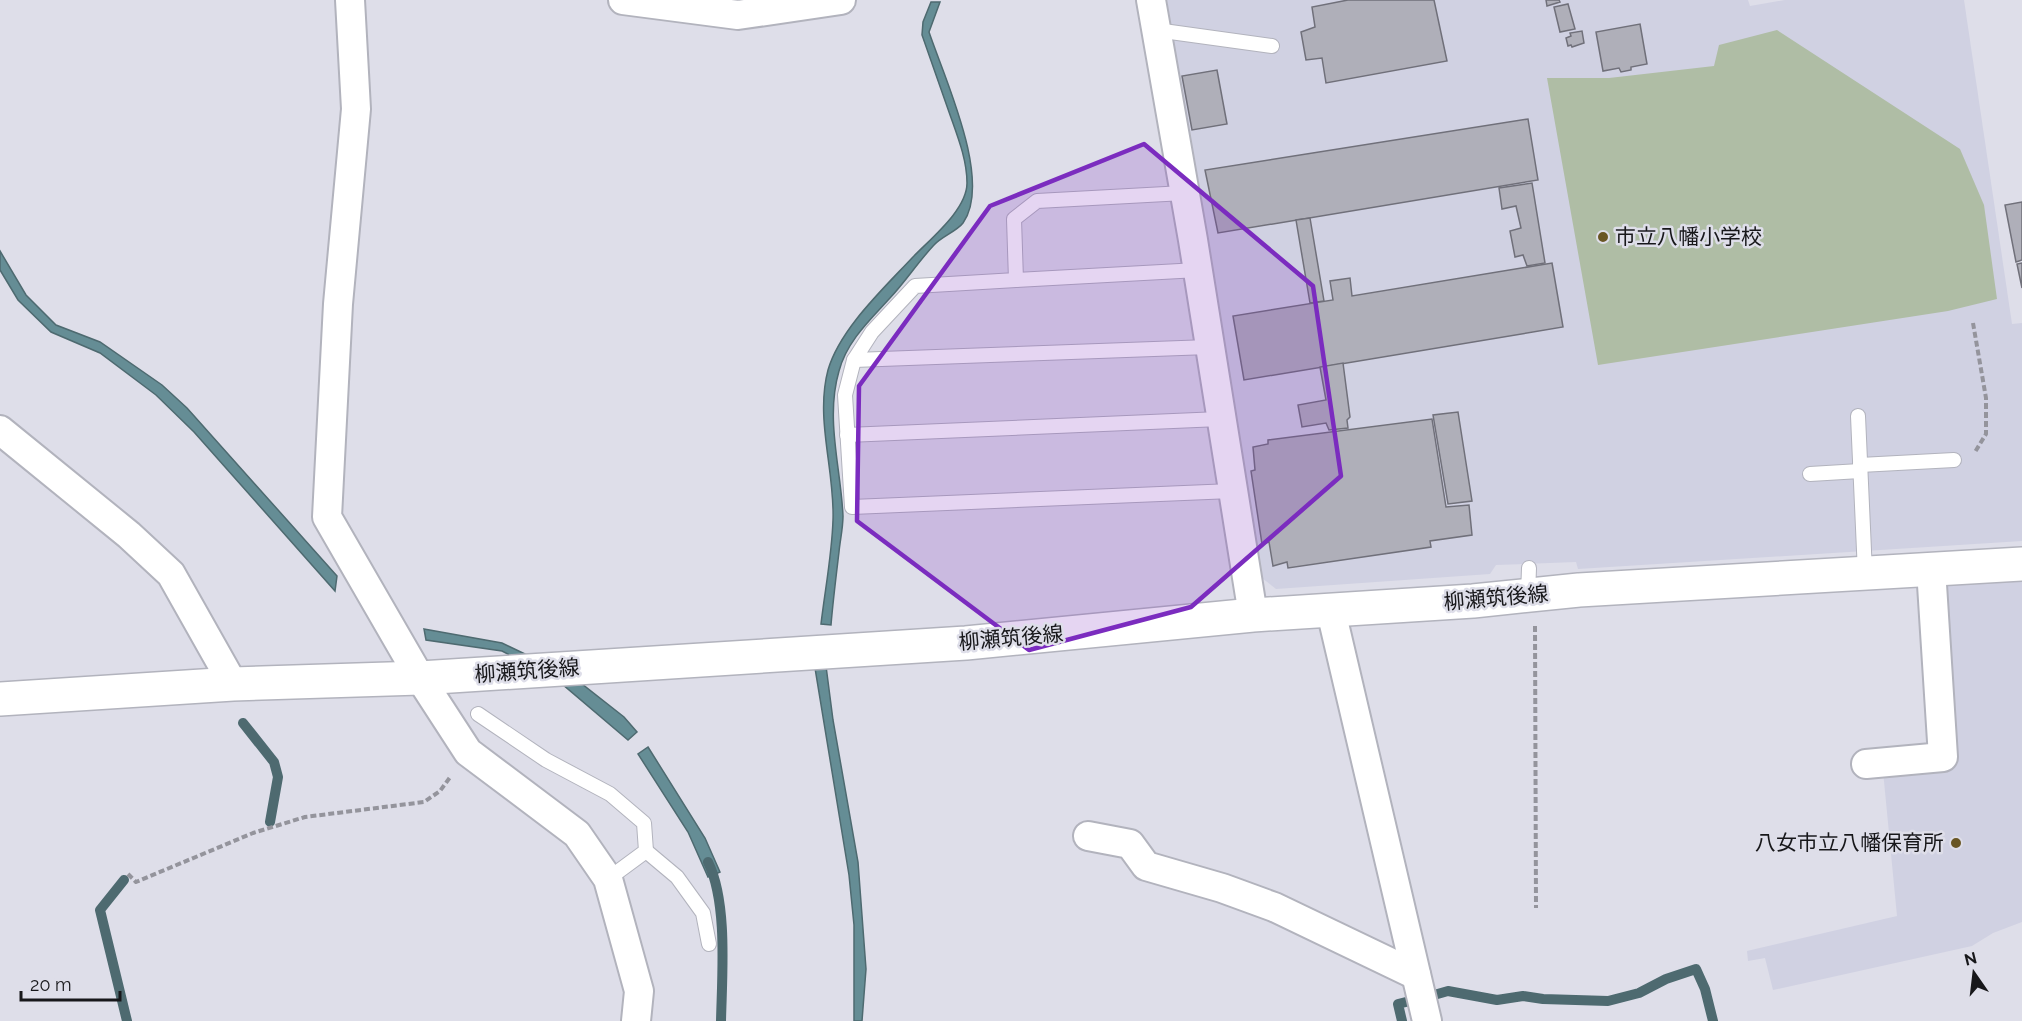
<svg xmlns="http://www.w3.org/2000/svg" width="2022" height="1021" font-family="Raleway,'Noto Sans JP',sans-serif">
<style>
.built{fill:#d0d1e2}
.green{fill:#afbda5}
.water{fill:#658d95;stroke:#4e6a70;stroke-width:1.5}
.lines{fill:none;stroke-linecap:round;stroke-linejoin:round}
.stream{stroke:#4e6a70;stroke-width:10}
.building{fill:#afafb9;stroke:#70707a;stroke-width:1.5}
.service-casing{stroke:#b2b3bd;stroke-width:16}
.minor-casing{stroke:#b2b3bd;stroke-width:32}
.secondary-casing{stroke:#b2b3bd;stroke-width:36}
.path{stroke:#94949c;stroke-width:4;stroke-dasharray:6 3;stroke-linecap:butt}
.service{stroke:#fff;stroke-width:14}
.minor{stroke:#fff;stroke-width:28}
.secondary{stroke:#fff;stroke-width:33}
.marked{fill:#7b2cbf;fill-opacity:0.2;stroke:#7b2cbf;stroke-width:4.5;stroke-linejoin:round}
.poi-dot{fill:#695624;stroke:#dedee9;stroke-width:2}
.labels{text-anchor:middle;stroke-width:5;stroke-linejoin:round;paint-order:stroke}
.poi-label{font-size:21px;fill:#17171a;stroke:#dedee9;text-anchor:start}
.street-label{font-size:21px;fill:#17171a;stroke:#dedee9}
</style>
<rect width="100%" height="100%" fill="#dedee9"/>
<g class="built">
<polygon points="1167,0 1748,0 1750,6 1785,0 1964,0 2012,324 2022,323 2022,541 1578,569 1576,562 1496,565 1490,574 1276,589 1262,578"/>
<polygon points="2022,572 2022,922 1993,933 1972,946 1773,990 1765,958 1748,961 1747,951 1897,916 1883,771 1953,767 1942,576"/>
</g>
<polygon class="green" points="1777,30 1960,149 1984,205 1997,299 1948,311 1598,365 1547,78 1609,78 1714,66 1719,45"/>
<g class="water">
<path d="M931 2H940L929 32C944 77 993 181 963 223 957 231 941 237 934 245 918 262 906 281 890 298 870 320 847 341 839 371 825 419 841 468 843 516 843 528 840 541 839 552 836 577 833 601 831 625L821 624C825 590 832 554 833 520 835 471 815 419 828 370 840 329 883 289 912 258 930 239 967 210 967 183 967 159 957 135 949 112 940 87 931 61 922 35L923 22Z"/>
<polygon points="0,251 26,295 56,325 100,342 162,385 187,408 337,576 335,591 194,432 156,395 100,353 51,332 18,300 0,270"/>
<polygon points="424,629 502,643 573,677 624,717 637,732 628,740 556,679 502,651 426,640"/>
<polygon points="826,666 833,720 858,862 866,969 862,1021 854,1021 854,925 849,875 815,668"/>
<polygon points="648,747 705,838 720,872 708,877 688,832 638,754"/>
</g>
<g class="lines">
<g class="stream">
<polyline points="243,723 274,762 278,777 270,822"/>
<path d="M708 862C728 903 722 975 721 1021"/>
<polyline points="124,880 100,910 127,1021"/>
<polyline points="1427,997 1448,991 1497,1000 1523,996 1543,999 1608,1001 1639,993 1666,979 1696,969 1705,989 1713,1021"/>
<polyline points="1402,1021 1398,1004 1406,1002"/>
</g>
</g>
<g class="building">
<polygon points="1348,0 1434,0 1447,61 1326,83 1322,58 1306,60 1301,32 1315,27 1312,7"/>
<polygon points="1546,0 1559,0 1560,2 1547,6"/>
<polygon points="1568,4 1575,29 1560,32 1554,7"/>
<polygon points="1640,24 1647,64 1631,67 1631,70 1621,72 1619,68 1603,71 1596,32"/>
<polygon points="1582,31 1584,43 1572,47 1571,45 1568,46 1566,38 1571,36 1570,33"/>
<polygon points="1217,70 1227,124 1192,130 1182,76"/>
<polygon points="1528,119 1538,180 1218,233 1205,170"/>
<polygon points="1532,183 1545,263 1527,266 1523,255 1515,257 1510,231 1521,228 1516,206 1502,209 1499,188"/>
<polygon points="2022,202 2022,260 2016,262 2005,205"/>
<polygon points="1310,218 1324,301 1310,303 1296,220"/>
<polygon points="1552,263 1563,327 1244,380 1233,316 1333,300 1330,281 1350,278 1352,296"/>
<polygon points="2022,263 2022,288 2017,264"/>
<polygon points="1343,363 1350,417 1347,420 1348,428 1329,430 1326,423 1302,427 1298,405 1326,400 1320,367"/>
<polygon points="1458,412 1472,501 1448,504 1433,415"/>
<polygon points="1432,419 1446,507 1469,505 1472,535 1430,541 1431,547 1288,568 1287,562 1273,566 1269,542 1262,544 1251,471 1255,470 1253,447 1268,444 1268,440"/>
</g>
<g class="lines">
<defs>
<g id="service">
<polyline points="1156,30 1272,46"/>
<polyline points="1184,193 1037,201 1014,219 1016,280 915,286 872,332 854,360 845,395 852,507 1232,491"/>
<polyline points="1016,280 1198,270"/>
<polyline points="854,360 1209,347"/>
<polyline points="1858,416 1865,573"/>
<polyline points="847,435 1220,419"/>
<polyline points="1860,465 1954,460"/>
<polyline points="1810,474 1860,471"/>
<polyline points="1528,595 1529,568"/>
<polyline points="478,714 546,760 610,794 644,823 646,851 608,879"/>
<polyline points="646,851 677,877 703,913 709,944"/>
</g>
<g id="minor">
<polyline points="350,0 356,109 338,304 327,517 420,678 468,752 577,834 608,879 639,991 636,1021"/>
<polyline points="623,0 738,15 841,0"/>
<polyline points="1151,0 1193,240 1253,615"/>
<polyline points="0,430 129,535 171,574 233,684"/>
<polyline points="1331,611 1427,1021"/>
<polyline points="1866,764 1943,757 1931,569"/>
<polyline points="1088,836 1130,844 1146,866 1222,888 1274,907 1416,975"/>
</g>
<polyline id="secondary" points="0,699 233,684 420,678 966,643 1253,615 1473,601 1579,590 2022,564"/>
</defs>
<use href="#service" class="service-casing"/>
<use href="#minor" class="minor-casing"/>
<use href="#secondary" class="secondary-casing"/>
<g class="path">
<polyline points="1973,323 1986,398 1986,434 1975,452"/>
<polyline points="1535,626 1536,908"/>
<polyline points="128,874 136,882 253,833 305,817 424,802 440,791 451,776"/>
</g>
<use href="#service" class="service"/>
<use href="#minor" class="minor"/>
<use href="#secondary" class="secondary"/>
</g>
<path class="marked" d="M1144 144 1313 286 1341 476 1191 607 1029 650 857 521 859 386 990 206Z"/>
<g class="poi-dot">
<circle cx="1603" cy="237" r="6"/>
<circle cx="1956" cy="843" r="6"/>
</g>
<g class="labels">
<g class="poi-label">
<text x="1615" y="244">市立八幡小学校</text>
<text x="1944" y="850" text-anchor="end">八女市立八幡保育所</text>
</g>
<g class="street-label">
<text transform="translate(1496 598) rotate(-5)" y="7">柳瀬筑後線</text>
<text transform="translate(1011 638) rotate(-5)" y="7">柳瀬筑後線</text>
<text transform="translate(527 671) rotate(-4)" y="7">柳瀬筑後線</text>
</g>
</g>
<g transform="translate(1974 973) rotate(346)" stroke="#dedee9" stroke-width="4.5" paint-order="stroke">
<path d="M0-4.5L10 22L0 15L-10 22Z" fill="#17171a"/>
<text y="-9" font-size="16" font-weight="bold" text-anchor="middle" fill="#17171a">N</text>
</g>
<path d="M21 991v9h99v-9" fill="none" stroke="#17171a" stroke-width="3"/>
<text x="30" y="991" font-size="18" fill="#17171a" stroke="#dedee9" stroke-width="4.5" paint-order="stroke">20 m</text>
</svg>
